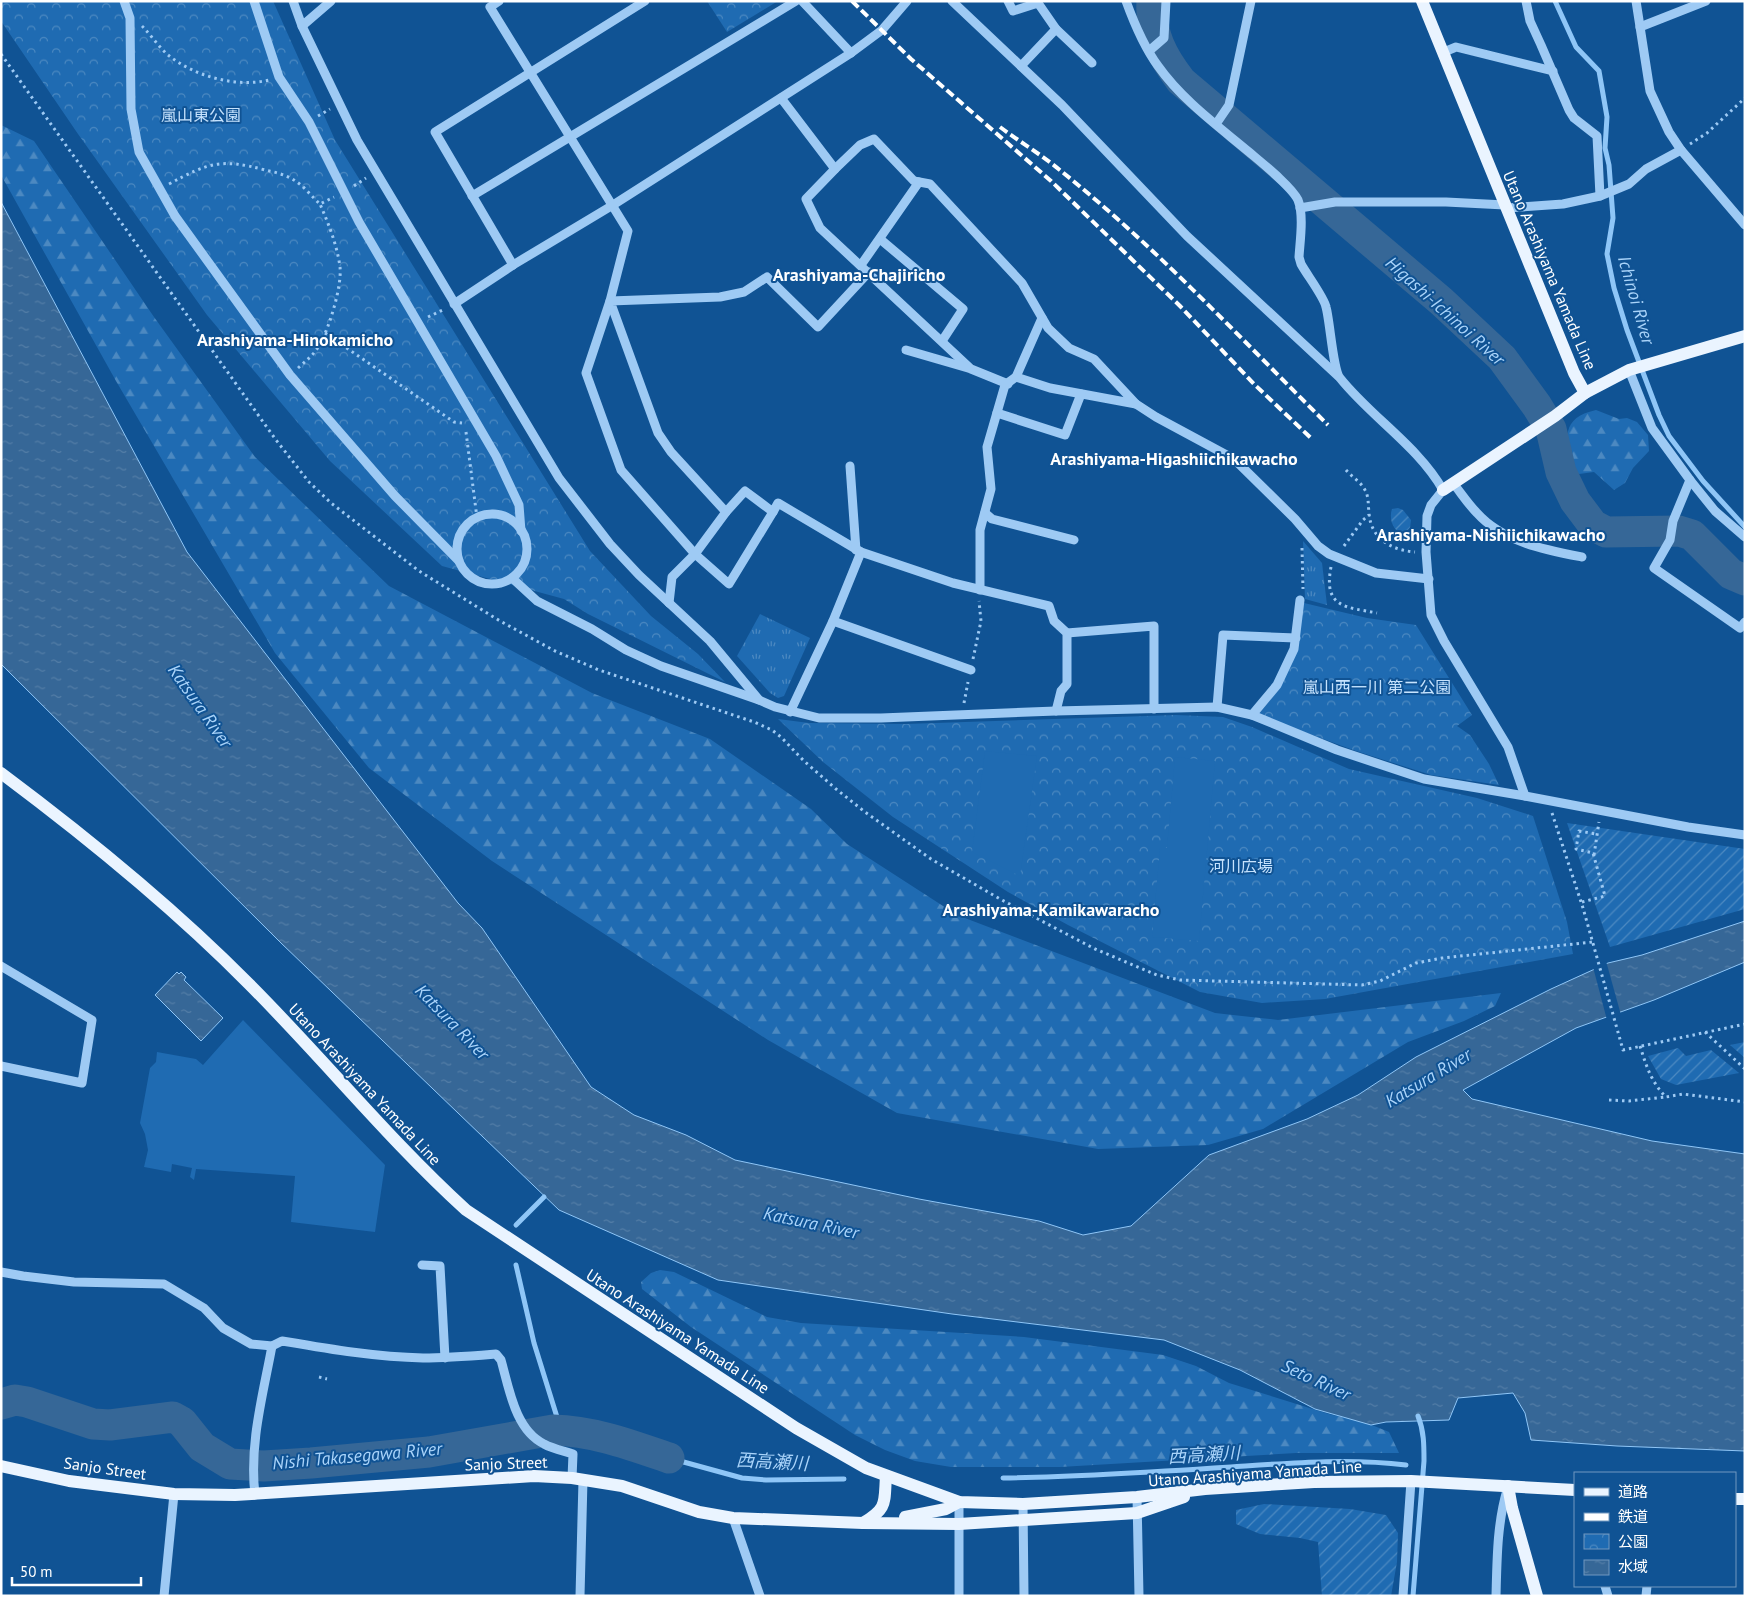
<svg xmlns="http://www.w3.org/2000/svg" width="1746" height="1597" font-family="'PT Sans','Noto Sans JP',sans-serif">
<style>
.grass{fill:url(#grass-tufts)}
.forest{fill:url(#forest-firs)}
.park{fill:url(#park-crowns)}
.garden{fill:url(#garden-furrows)}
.pitch{fill:#1f6bb2}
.water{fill:url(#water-ripples);stroke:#8fc6f7}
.pier{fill:#105394}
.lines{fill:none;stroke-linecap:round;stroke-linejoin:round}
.stream{stroke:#8fc6f7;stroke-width:5}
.river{stroke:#366797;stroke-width:31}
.path{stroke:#9ecaf4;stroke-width:3;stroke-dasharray:2.5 4;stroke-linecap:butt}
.minor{stroke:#9ecaf4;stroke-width:9}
.major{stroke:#eaf4ff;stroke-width:12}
.rail{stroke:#fff;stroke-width:4;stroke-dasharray:9 4;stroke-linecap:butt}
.labels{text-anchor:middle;stroke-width:4;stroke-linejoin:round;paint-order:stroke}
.park-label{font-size:16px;fill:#c6e3fe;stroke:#105394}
.street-label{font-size:16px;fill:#fff;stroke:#105394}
.neighbourhood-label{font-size:18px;font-weight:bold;fill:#fff;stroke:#105394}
.water-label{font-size:18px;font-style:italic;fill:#aad4fa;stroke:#105394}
</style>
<defs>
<pattern id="grass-tufts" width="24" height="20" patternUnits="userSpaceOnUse" patternTransform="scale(1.25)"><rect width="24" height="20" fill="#1f6bb2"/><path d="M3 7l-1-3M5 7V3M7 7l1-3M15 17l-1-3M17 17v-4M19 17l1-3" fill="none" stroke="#4c89c1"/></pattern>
<pattern id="forest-firs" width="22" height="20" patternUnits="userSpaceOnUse" patternTransform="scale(1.25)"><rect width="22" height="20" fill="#1f6bb2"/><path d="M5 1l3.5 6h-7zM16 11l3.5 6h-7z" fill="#4c89c1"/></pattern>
<pattern id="park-crowns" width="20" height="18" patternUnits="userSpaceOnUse" patternTransform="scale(1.25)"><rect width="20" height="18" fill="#1f6bb2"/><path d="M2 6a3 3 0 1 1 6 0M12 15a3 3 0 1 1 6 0" fill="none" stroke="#4c89c1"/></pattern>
<pattern id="garden-furrows" width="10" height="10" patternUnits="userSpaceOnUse" patternTransform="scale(1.25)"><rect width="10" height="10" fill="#1f6bb2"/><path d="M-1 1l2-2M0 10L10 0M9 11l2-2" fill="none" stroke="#4c89c1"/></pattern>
<pattern id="water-ripples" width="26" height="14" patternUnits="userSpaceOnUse" patternTransform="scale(1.25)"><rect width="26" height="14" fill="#366797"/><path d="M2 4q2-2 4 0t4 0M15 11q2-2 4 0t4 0" fill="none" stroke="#547ea7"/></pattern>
</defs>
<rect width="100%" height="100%" fill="#105394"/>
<g class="grass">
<polygon points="1303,541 1322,563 1327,605 1305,599"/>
<polygon points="760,614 810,638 784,696 778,698 770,693 737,656"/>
</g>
<g class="forest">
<polygon points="1,125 34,141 154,317 255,457 389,586 592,693 710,739 811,809 847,844 957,915 1215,1013 1278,1020 1501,993 1495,1006 1464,1021 1408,1042 1263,1129 1208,1145 1098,1149 897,1113 768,1040 492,861 369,768 275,653 116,381 1,175"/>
<path d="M1596 410 1619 419 1627 418 1637 422 1648 435 1649 451 1633 468 1625 483 1614 490 1594 472 1579 474 1571 468C1566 439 1560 418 1596 410Z"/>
<polygon points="660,1270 674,1272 767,1317 801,1323 1024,1337 1163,1355 1196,1366 1229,1383 1332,1415 1362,1421 1389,1432 1399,1453 1296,1453 1060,1467 951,1467 915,1461 885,1450 855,1435 691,1327 642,1289 641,1282 651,1273"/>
</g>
<g class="park">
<polygon points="1,1 273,1 335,140 590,551 651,616 698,654 725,682 588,614 564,599 442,566 330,461 207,315 78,134 1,21"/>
<polygon points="707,1 778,1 727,32"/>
<polygon points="1304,603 1367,618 1416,625 1472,715 1457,726 1470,735 1489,764 1499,785 1431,775 1356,751 1258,715 1280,688"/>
<polygon points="1176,715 1223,717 1252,727 1349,769 1477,798 1533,816 1567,922 1573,954 1325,999 1262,1003 1200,992 1068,925 1008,892 893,817 823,762 778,719 809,723 905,724"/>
</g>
<g class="garden">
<path d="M1398 508 1403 510 1411 520 1410 528 1404 533H1399C1392 527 1389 518 1392 509Z"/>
<polygon points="1567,823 1745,849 1745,909 1610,947"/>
<polygon points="1745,1042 1745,1058 1730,1045"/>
<polygon points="1678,1048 1686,1056 1711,1050 1739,1073 1676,1085 1661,1079 1648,1056"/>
<polygon points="1264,1504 1350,1509 1386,1515 1398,1533 1397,1562 1391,1596 1322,1596 1318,1542 1300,1538 1260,1534 1236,1524 1236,1510"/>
</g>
<g class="pitch">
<polygon points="985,751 1037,756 1020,876 972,852"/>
<polygon points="1175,757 1215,761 1199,941 1152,937 1160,848 1167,848"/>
<polygon points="243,1020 385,1165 375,1232 291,1222 295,1176 196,1169 194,1180 190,1177 192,1168 172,1164 171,1172 144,1167 148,1150 145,1134 140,1123 150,1068 156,1062 157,1052 196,1059 203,1065"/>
</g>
<g class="water">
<polygon points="1,202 187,552 458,903 482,928 591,1087 634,1115 686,1135 735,1160 919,1199 1039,1221 1083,1235 1131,1226 1209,1155 1307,1119 1358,1095 1416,1057 1551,989 1608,963 1642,955 1745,921 1745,962 1654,1000 1576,1028 1463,1090 1472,1099 1652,1141 1745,1154 1745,1451 1617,1446 1531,1440 1525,1413 1513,1393 1458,1398 1449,1420 1386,1422 1371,1425 1315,1409 1240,1370 1164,1340 952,1314 718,1280 559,1210 281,943 1,664"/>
<polygon points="177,972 179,974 181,972 186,977 184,980 223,1018 201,1041 155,995"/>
</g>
<polygon class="pier" points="1606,961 1621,1015 1607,1020 1593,967"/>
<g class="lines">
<g class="stream">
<polyline points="1555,1 1576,47 1599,71 1607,117 1605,148 1609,165 1613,218 1607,254 1614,288 1627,330 1659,415 1669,436 1703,481 1745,527"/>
<polyline points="516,1225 544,1197"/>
<polyline points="516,1265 534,1343 561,1430"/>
<polyline points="669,1458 742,1478 766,1480 844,1479"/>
<path d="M1003 1478C1079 1477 1155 1472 1231 1467 1290 1463 1348 1458 1406 1465"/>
<path d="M1413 1596 1424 1461C1424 1445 1424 1431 1418 1416"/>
</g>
<g class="river">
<path d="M1152 1C1150 34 1162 56 1181 81L1441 301 1502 358 1537 406 1551 429 1561 472 1575 501 1593 525 1606 532 1679 531 1692 535 1731 574 1745 580"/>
<path d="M1 1404 15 1400 27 1402 93 1424 110 1425 173 1417 182 1422 202 1447 230 1464 264 1466 311 1463 429 1452 553 1430C594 1431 631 1445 669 1458"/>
</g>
<g class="path">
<path d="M142 26C151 35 158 46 168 55 194 76 236 88 269 80"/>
<polyline points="1,54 276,440 309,482 331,503 419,571 500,621 555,651 599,670 754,722 772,730 781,737 804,761 836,789 865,812 931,859 1000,899 1095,949 1157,975 1180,980 1362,985 1380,981 1416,963 1442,958 1593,942"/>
<polyline points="318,116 330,109"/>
<polyline points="1690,144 1707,133 1745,98"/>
<path d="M169 184C208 163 221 158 265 170 275 172 286 175 294 180 304 186 312 197 320 204L334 197"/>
<polyline points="354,186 366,178"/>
<polyline points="428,317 445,309"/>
<polyline points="325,333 454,422 462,423"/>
<path d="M298 368C307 360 316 353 321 342 330 325 342 286 340 267 337 245 329 225 320 204"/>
<polyline points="466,432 477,518"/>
<path d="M1346 470C1352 477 1361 482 1365 490 1369 497 1368 505 1369 513 1371 539 1391 550 1415 552"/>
<polyline points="1344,546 1363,520 1369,515"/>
<polyline points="1302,548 1303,589"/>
<path d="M1331 567C1323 608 1346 607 1377 613"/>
<polyline points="973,659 981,621 979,601"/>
<polyline points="964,703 968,682"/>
<polyline points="1552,813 1583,908 1623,1050 1745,1024"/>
<polyline points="1594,855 1599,822"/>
<polyline points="1582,902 1605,896 1593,853 1576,849 1579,831 1596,834"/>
<polyline points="1705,1032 1745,1069"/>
<path d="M1640 1046C1646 1065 1651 1082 1666 1097L1683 1094 1745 1102"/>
<polyline points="1609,1100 1629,1101 1665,1097"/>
<polyline points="319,1377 327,1379"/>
</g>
<g class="minor">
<polyline points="124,1 130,18 131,109 139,152 175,216 290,375 395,496 459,561"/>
<polyline points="254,1 279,77 309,122 359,222 496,456 519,505 521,531"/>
<polyline points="293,1 302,26 357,140 559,478 610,544 639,575 710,641 759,700 775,707 819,718 881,718 1056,711 1217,707 1252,715 1337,750 1424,779 1525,796"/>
<polyline points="499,1 490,7 628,231 610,301 586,373 621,470 695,554 729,584 773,512"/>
<polyline points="802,1 851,53"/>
<polyline points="952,1 1062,105 1187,236 1338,376"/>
<polyline points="1008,1 1013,11 1038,3 1056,29 1092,63"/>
<path d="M1126 1C1134 23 1144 47 1158 66 1182 100 1218 126 1249 152 1262 163 1292 187 1298 200 1304 215 1300 241 1299 257L1301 264C1307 275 1324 297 1326 307 1330 321 1333 370 1340 378 1371 417 1418 446 1443 490L1431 505 1427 516 1426 552 1431 615 1444 641 1508 747 1525 796 1688 827 1745 835"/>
<polyline points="1526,1 1530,21 1541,45 1569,110 1574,118 1597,136 1600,196"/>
<polyline points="1636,1 1650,91 1669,132 1681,150 1745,225"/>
<polyline points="302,26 331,1"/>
<polyline points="1640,27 1706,1"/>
<polyline points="1149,51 1164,38 1166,1"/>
<polyline points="1444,52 1456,47 1553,71"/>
<polyline points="1021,66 1056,29"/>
<polyline points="781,98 835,169 806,199 820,228 971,369 1008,384"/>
<polyline points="1216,124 1229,105 1251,1"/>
<polyline points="835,169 860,145 874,139 914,181 930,184 1022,283 1048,328 1069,348 1094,359 1136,404 1156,417 1234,459 1295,519 1318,546 1329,554 1376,573 1429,579"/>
<polyline points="472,196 796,1"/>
<polyline points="1300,208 1335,202 1446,202 1505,205"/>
<polyline points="1507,208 1563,204 1600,196 1629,184 1646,169 1681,150"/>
<polyline points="880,239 963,309 942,341"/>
<polyline points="513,265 435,132 645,1"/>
<polyline points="861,265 919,182"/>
<polyline points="869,272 818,327 767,277 744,292 720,297 610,301 658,433 671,452 726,512 745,491 773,512 778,503 861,552 953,583 1049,606 1054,621 1067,633 1067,684 1061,691 1056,711"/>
<polyline points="454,304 513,265 613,205 851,53 882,30 907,1"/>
<polyline points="906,350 968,368"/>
<polyline points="1629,370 1652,428 1690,480 1715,511 1745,537"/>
<polyline points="1016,377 1050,388 1136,404"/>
<polyline points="997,413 1065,435 1081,394"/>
<polyline points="850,466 856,550"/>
<polyline points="1690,480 1673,521 1670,540 1654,568 1740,628 1745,622"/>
<path d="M1453 483C1461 493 1468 504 1477 513 1503 542 1546 550 1582 557"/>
<polyline points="985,513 992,519 1074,540"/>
<circle cx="492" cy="549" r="35"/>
<polyline points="512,578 537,601 592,629 626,650 661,666 759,700"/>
<polyline points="980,590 980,530 991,489 987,447 1005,385 1016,377 1042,318"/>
<polyline points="669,603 672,577 695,554 726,512"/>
<polyline points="833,621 971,670"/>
<polyline points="1067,633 1154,626 1154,709"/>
<polyline points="1217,707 1223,635 1296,638"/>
<polyline points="790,712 833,621 861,552"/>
<polyline points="1252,715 1277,685 1294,649 1300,600"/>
<polyline points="1,966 92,1020 82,1083 1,1066"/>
<polyline points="422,1265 440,1266 445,1358"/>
<path d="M1 1272 23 1276 74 1282 164 1284 204 1308 223 1328 251 1344 272 1346 282 1341C329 1349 375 1357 423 1358 447 1358 471 1356 496 1354L501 1360C509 1388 515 1430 544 1444 553 1449 564 1451 573 1454L572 1478"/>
<path d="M255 1495C249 1444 263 1395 272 1346"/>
<polyline points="1137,1497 1139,1596"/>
<polyline points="959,1502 959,1596"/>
<polyline points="1023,1504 1024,1596"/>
<polyline points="733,1518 760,1596"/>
<polyline points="1605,1586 1608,1596"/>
<polyline points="164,1596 174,1494"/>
<polyline points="580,1596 583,1480"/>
<polyline points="1403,1596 1411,1481"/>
<path d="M1496 1596C1497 1560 1497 1524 1507 1490"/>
<polyline points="1646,1596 1647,1586"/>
</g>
<g class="major">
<polyline points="1422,1 1574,373 1585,393"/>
<polyline points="1443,490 1555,416 1585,393 1629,370 1745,336"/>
<path d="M1 773C88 838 173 907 249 984 323 1058 389 1140 466 1210L796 1428 866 1468 959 1502 1023 1504 1137 1497 1205 1489 1314 1482 1411 1481 1575 1490"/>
<polyline points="1,1466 69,1481 174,1494 235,1495 534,1476 572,1478 622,1486 699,1512 733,1518 863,1523 959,1524 1137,1513 1184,1497"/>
<polyline points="1508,1486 1512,1508 1537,1596"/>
<polyline points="1735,1499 1745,1499"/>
<polyline points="905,1517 946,1509 959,1502"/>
<path d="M863 1523C888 1508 884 1503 886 1476"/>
</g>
<g class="rail">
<polyline points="852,1 911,59 1051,181 1180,306 1255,385 1313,440"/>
<path d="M1000 127C1020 142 1042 155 1061 171 1157 248 1241 339 1328 425"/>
</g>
</g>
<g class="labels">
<g class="park-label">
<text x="201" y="121">嵐山東公園</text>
<text x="1377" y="693">嵐山西一川 第二公園</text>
<text x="1241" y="872">河川広場</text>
</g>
<g class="street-label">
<text transform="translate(1550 270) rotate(67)" y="6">Utano Arashiyama Yamada Line</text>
<text transform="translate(365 1084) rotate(47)" y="6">Utano Arashiyama Yamada Line</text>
<text transform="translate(678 1331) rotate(33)" y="6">Utano Arashiyama Yamada Line</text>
<text transform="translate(506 1463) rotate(-2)" y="6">Sanjo Street</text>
<text transform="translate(105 1468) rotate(8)" y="6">Sanjo Street</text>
<text transform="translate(1255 1473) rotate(-4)" y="6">Utano Arashiyama Yamada Line</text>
</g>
<g class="neighbourhood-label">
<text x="859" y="281">Arashiyama-Chajiricho</text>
<text x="295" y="346">Arashiyama-Hinokamicho</text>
<text x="1174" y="465">Arashiyama-Higashiichikawacho</text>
<text x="1491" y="541">Arashiyama-Nishiichikawacho</text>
<text x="1051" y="916">Arashiyama-Kamikawaracho</text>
</g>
<g class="water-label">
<text transform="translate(1636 300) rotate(74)" y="6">Ichinoi River</text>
<text transform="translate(1445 311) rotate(42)" y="6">Higashi-Ichinoi River</text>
<text transform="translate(200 706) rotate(55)" y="6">Katsura River</text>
<text transform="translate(452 1022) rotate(46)" y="6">Katsura River</text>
<text transform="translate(1428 1078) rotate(-31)" y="6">Katsura River</text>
<text transform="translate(811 1223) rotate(12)" y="6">Katsura River</text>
<text transform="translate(1316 1380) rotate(25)" y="6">Seto River</text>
<text transform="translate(1204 1455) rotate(-3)" y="6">西高瀬川</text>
<text transform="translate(357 1456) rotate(-5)" y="6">Nishi Takasegawa River</text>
<text transform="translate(772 1462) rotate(3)" y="6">西高瀬川</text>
</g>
</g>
<rect width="1746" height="1597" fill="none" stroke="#ffffff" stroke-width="5"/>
<rect x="1574" y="1472" width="162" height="115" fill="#105394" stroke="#7098bf"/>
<rect x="1584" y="1488" width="25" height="8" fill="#eaf4ff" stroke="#7098bf"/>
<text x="1618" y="1497" font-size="15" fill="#ffffff">道路</text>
<rect x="1584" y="1513" width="25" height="8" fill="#ffffff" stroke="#7098bf"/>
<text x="1618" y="1522" font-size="15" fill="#ffffff">鉄道</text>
<rect x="1584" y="1534" width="25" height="15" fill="url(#park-crowns)" stroke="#7098bf"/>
<text x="1618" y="1547" font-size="15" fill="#ffffff">公園</text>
<rect x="1584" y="1560" width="25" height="15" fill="url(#water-ripples)" stroke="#7098bf"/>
<text x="1618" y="1572" font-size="15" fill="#ffffff">水域</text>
<path d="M12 1577v8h129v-8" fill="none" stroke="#ffffff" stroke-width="2.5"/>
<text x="20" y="1577" font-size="15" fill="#ffffff" stroke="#105394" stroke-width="4" paint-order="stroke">50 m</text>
</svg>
